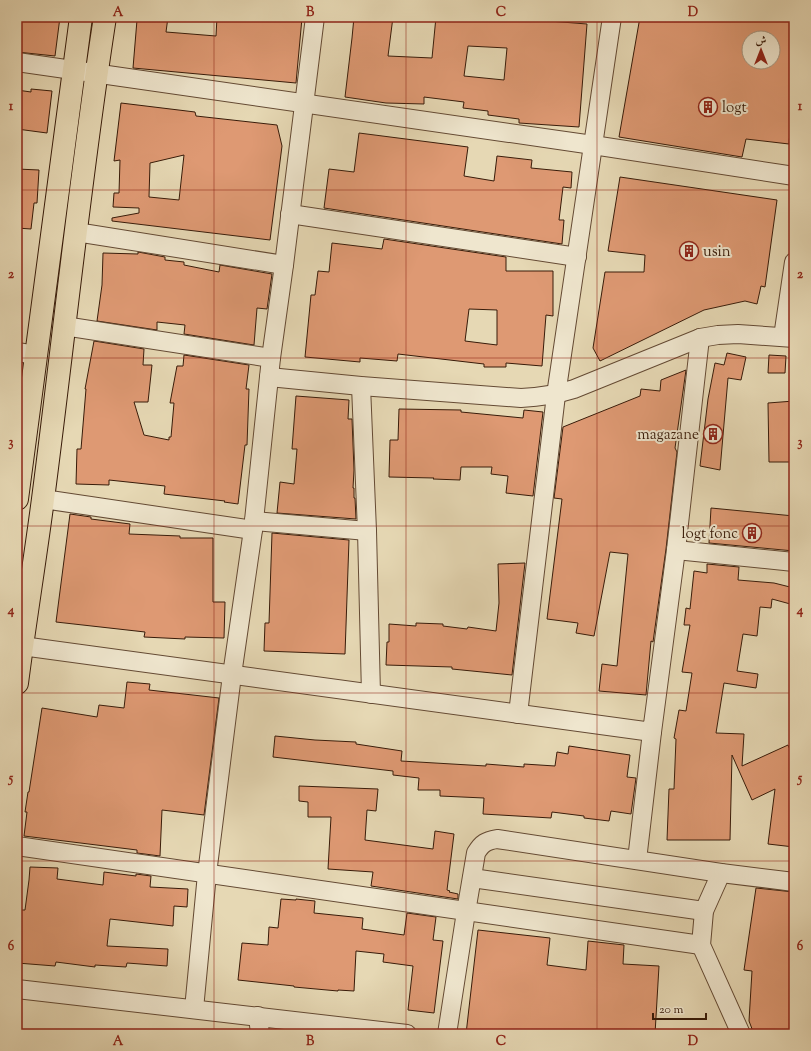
<svg xmlns="http://www.w3.org/2000/svg" width="811" height="1051" font-family="'Sorts Mill Goudy',Amiri,serif">
<style>
.building{fill:#de9973;stroke:#381b09;fill-rule:evenodd}
.lines{fill:none;stroke-linecap:round;stroke-linejoin:round}
.minor-casing{stroke:#644a34;stroke-width:20}
.major-casing{stroke:#381b09;stroke-width:24}
.minor{stroke:#efe6ce;stroke-width:18}
.major{stroke:#e6d8b4;stroke-width:22}
.grid{fill:none;stroke:#8f2418;stroke-width:1;stroke-opacity:0.55}
.labels{text-anchor:middle;stroke-width:4;stroke-linejoin:round;paint-order:stroke}
.poi-label{font-size:15px;fill:#381b09;stroke:#efe6ce;text-anchor:start}
.neatline{fill:none;stroke:#8f2418;stroke-width:1.5}
.grid-label{font-size:13px;text-anchor:middle;font-weight:bold;fill:#8f2418}
</style>
<rect width="100%" height="100%" fill="#e6d8b4"/>
<filter id="stains"><feTurbulence type="fractalNoise" baseFrequency=".005" numOctaves="4"/><feColorMatrix values="0 0 0 0 .2 0 0 0 0 .09 0 0 0 0 .02 0 0 0 .5 -.17"/></filter>
<radialGradient id="worn" r=".72"><stop offset=".6" stop-color="#630" stop-opacity="0"/><stop offset="1" stop-color="#630" stop-opacity=".3"/></radialGradient>
<g class="building">
<polygon points="17,17 60,17 55,56 17,52"/>
<polygon points="144,17 168,17 166,32 216,36 217,17 302,18 296,83 133,68 137,20 144,20"/>
<path d="M354 17H393L388 56 432 58 436 17H518L549 19V21L587 24 579 127 519 123V119L488 115V111L463 108 464 102 424 97V104L386 103 345 97 352 38ZM468 46 507 48 504 80 464 76Z"/>
<path d="M640 17H794V77L789 144 746 139 742 157 619 137ZM749 38H773V62H749Z"/>
<polygon points="31,89 52,91 47,133 17,129 20,106 17,105 17,90 31,92"/>
<path d="M121 103 195 112 196 116 277 125 282 146 270 240 112 221V218L139 213V208L113 207 114 193H119L120 160 114 161ZM184 155 179 200 149 197 150 163Z"/>
<polygon points="359,133 468,147 464,176 494,181 497,156 532,160 531,168 572,172 571,188 563,187 559,220 564,220 562,244 324,208 329,169 354,172"/>
<polygon points="17,169 39,170 37,203 34,203 31,229 17,228"/>
<polygon points="620,177 777,200 765,287 761,286 757,304 745,301 704,310 600,361 593,348 605,272 644,272 645,255 608,251"/>
<path d="M384 239 506 257V271H553V316L546 315 542 366 506 363V367H484V364L398 354 397 361 360 358V362L305 357 311 295H315L318 271 329 272 332 243 382 249ZM469 309 497 310V345L465 341Z"/>
<polygon points="138,252 165,257 165,260 184,262 184,265 219,272 220,265 272,274 267,309 257,308 254,345 184,334 185,325 157,322 157,330 97,321 102,285 103,253 138,254"/>
<polygon points="94,341 144,349 143,365 152,365 148,402 134,402 144,435 169,440 169,437 171,437 174,403 170,403 177,366 183,366 184,355 249,365 246,389 249,389 247,445 245,445 238,504 224,502 225,501 164,494 165,486 109,480 109,485 76,484 77,449 81,449 86,389 85,389"/>
<polygon points="727,353 746,357 741,380 728,378 720,470 700,466 708,399 715,363 724,365"/>
<polygon points="769,355 786,356 785,373 768,373"/>
<polygon points="686,370 675,448 677,452 666,549 653,642 651,641 646,695 599,691 602,664 617,666 628,554 610,552 594,636 576,633 578,623 547,619 562,499 554,498 563,427 640,396 641,389 660,391 661,380"/>
<polygon points="296,396 349,400 348,419 352,419 354,470 353,488 354,488 354,498 355,498 356,519 277,513 280,482 294,484 297,449 292,449"/>
<polygon points="794,401 794,462 769,462 768,403"/>
<polygon points="399,409 461,410 461,412 523,418 524,410 543,412 533,496 506,493 508,476 491,474 492,467 461,467 460,480 433,479 434,478 389,477 390,440 398,440"/>
<polygon points="711,508 794,516 794,551 709,543"/>
<polygon points="70,514 91,517 91,519 130,524 129,534 180,536 180,538 213,538 213,602 225,602 224,638 185,637 185,639 144,637 145,632 56,622"/>
<polygon points="272,533 349,540 345,654 264,651 265,623 269,623"/>
<polygon points="525,563 512,675 452,669 452,667 386,665 387,642 389,642 389,624 416,626 416,623 443,624 443,626 467,629 468,627 496,631 499,603 498,564"/>
<polygon points="707,564 739,567 738,580 774,583 794,588 794,605 772,599 771,608 760,607 757,636 743,634 737,671 758,674 756,688 724,683 716,733 744,734 742,766 788,745 794,759 794,847 768,844 775,789 752,800 732,755 730,840 667,840 669,789 674,789 676,739 674,738 679,710 686,711 692,673 682,672 690,625 684,625 686,608 690,609 694,571 707,573"/>
<polygon points="127,682 150,684 149,690 219,698 204,815 162,810 160,856 137,853 137,850 24,836 27,812 25,812 28,792 29,792 42,708 97,717 99,705 124,708"/>
<polygon points="275,736 315,740 356,742 356,744 402,751 401,761 486,766 486,764 524,767 524,764 555,766 557,752 568,754 569,746 630,755 627,777 636,778 631,814 611,811 609,821 584,818 584,816 552,812 551,818 483,814 484,798 440,796 440,790 418,790 419,778 393,775 393,771 273,757"/>
<polygon points="299,786 378,789 376,811 367,810 365,840 433,849 435,831 454,834 447,890 450,891 449,892 458,894 458,899 371,886 373,872 328,869 331,817 308,817 308,802 299,801"/>
<polygon points="30,867 58,868 57,879 103,885 104,872 136,876 136,874 151,876 150,887 188,889 187,907 174,906 173,926 110,919 107,946 168,949 167,966 127,963 126,967 95,965 95,967 56,962 55,966 17,963 17,910 25,910 29,880"/>
<polygon points="756,888 794,892 794,1034 754,1034 749,1021 752,971 744,970"/>
<polygon points="281,899 296,900 296,899 315,901 314,913 363,918 362,929 404,935 407,913 436,917 433,940 443,941 434,1013 408,1010 413,966 383,962 384,954 356,951 354,991 338,990 338,991 294,987 294,986 238,980 242,943 268,945 269,927 278,928"/>
<polygon points="478,930 550,938 547,965 586,970 588,941 624,945 623,964 659,966 655,1034 466,1034"/>
</g>
<g class="lines">
<defs>
<g id="minor">
<polyline points="17,62 593,145 794,176"/>
<polyline points="290,214 577,257"/>
<polyline points="76,232 284,265"/>
<polyline points="64,326 271,358"/>
<polyline points="783,337 794,262"/>
<polyline points="17,352 36,355"/>
<path d="M269 377 361 386 521 398C540 397 555 395 574 389L700 338 718 335 738 334 794 338"/>
<polyline points="361,386 367,531 371,694"/>
<polyline points="43,499 253,530"/>
<polyline points="254,521 367,531"/>
<polyline points="676,550 794,562"/>
<polyline points="22,646 652,732 676,550 700,338"/>
<polyline points="518,714 556,395 612,17"/>
<polyline points="17,846 701,945"/>
<polyline points="637,860 652,732"/>
<polyline points="721,873 704,911 701,945 741,1034"/>
<polyline points="472,878 704,911"/>
<polyline points="17,989 407,1034"/>
<polyline points="194,1009 207,874 232,675 253,530 271,358 284,265 315,17"/>
<polyline points="258,1016 260,1034"/>
<path d="M447 1034 466 912 476 853C482 843 486 841 497 839L721 873 794 882"/>
</g>
<g id="major">
<polyline points="17,499 81,17"/>
<path d="M17 683C25 621 35 560 43 499 64 338 80 177 105 17"/>
</g>
</defs>
<use href="#minor" class="minor-casing"/>
<use href="#major" class="major-casing"/>
<use href="#minor" class="minor"/>
<use href="#major" class="major"/>
</g>
<path class="grid" d="M214 17V1034M406 17V1034M597 17V1034M17 190H794M17 358H794M17 526H794M17 693H794M17 861H794"/>
<defs>
<symbol id="building-ring" viewBox="-11 -11 22 22"><circle r="9.5" fill="#efe6ce" stroke="#8f2418" stroke-width="1.5"/><path d="M-4-6H4V6H1V3H-1V6H-4ZM-2.5-4.3h1.7v1.8h-1.7ZM.8-4.3h1.7v1.8H.8ZM-2.5-1h1.7V.8h-1.7ZM.8-1h1.7V.8H.8Z" fill="#8f2418"/></symbol>
</defs>
<g fill-rule="evenodd">
<use href="#building-ring" x="697" y="96" width="22" height="22"/>
<use href="#building-ring" x="678" y="240" width="22" height="22"/>
<use href="#building-ring" x="702" y="423" width="22" height="22"/>
<use href="#building-ring" x="741" y="522" width="22" height="22"/>
</g>
<g class="labels">
<g class="poi-label">
<text x="722" y="112">logt</text>
<text x="703" y="256">usin</text>
<text x="699" y="439" text-anchor="end">magazane</text>
<text x="738" y="538" text-anchor="end">logt fonc</text>
</g>
</g>
<rect width="811" height="1051" fill="none" stroke="#e6d8b4" stroke-width="44"/>
<g transform="translate(761 50)"><circle r="19" fill="#efe6ce" stroke="#a6957f"/>
<path d="M0-3L7 15L0 10L-7 15Z" fill="#8f2418"/>
<text y="-6" font-size="11" font-weight="bold" text-anchor="middle" fill="#381b09">ش</text>
</g>
<path d="M653 1013v6h53v-6" fill="none" stroke="#381b09" stroke-width="2"/>
<text x="659" y="1013" font-size="12" fill="#381b09" stroke="#efe6ce" stroke-width="3" paint-order="stroke">20 m</text>
<rect x="22" y="22" width="767" height="1007" class="neatline"/>
<g class="grid-label">
<text x="118" y="16">A</text>
<text x="310" y="16">B</text>
<text x="501" y="16">C</text>
<text x="693" y="16">D</text>
<text x="11" y="110">1</text>
<text x="800" y="110">1</text>
<text x="11" y="278">2</text>
<text x="800" y="278">2</text>
<text x="11" y="446">3</text>
<text x="800" y="446">3</text>
<text x="11" y="614">4</text>
<text x="800" y="614">4</text>
<text x="11" y="782">5</text>
<text x="800" y="782">5</text>
<text x="11" y="950">6</text>
<text x="800" y="950">6</text>
<text x="118" y="1045">A</text>
<text x="310" y="1045">B</text>
<text x="501" y="1045">C</text>
<text x="693" y="1045">D</text>
</g>
<rect width="100%" height="100%" filter="url(#stains)"/>
<rect width="100%" height="100%" fill="url(#worn)"/>
</svg>
